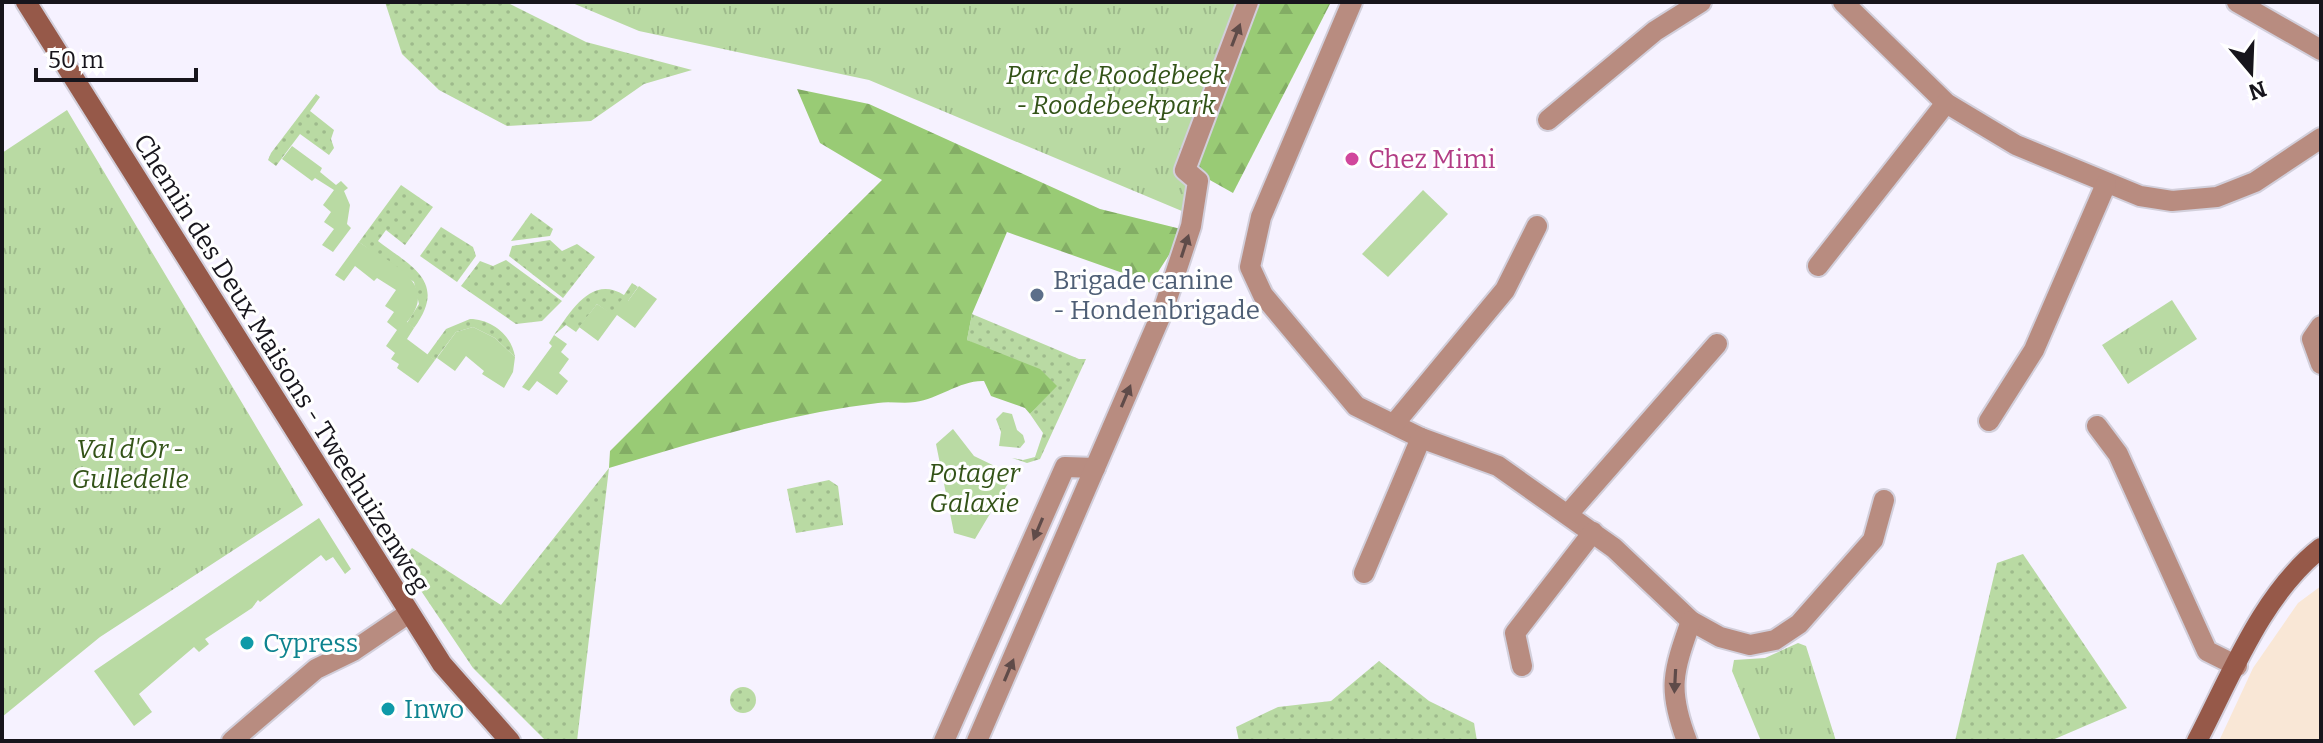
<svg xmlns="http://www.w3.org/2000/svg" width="2323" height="743" font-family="Bitter,serif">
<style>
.commercial{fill:#f9e7d6}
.grass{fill:url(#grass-dots)}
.forest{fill:url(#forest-firs)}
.park{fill:url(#park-tufts)}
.garden{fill:#b9daa3}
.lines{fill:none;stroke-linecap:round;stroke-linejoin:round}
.street-casing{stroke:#d2cfdb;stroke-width:24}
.secondary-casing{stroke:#d2cfdb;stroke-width:24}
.street{stroke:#b88c80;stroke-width:20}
.secondary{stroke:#965949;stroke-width:20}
.oneway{fill:#5f4b49}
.hotel-dot{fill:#d1479c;stroke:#fff;stroke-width:3}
.service-dot{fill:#5c6f8a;stroke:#fff;stroke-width:3}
.culture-dot{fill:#0f9aa8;stroke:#fff;stroke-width:3}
.labels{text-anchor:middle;stroke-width:6;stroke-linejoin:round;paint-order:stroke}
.park-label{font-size:26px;font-style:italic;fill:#335318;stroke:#fff}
.hotel-label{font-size:26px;fill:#b23c85;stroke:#fff;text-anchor:start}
.service-label{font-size:26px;fill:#4e5e75;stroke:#fff;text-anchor:start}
.street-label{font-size:26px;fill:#17151c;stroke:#fff}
.culture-label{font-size:26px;fill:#0d838f;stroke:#fff;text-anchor:start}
</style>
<defs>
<pattern id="grass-dots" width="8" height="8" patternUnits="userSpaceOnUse" patternTransform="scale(2)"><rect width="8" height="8" fill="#b9daa3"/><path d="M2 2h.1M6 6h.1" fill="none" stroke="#9eba8c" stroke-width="1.8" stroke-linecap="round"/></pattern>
<pattern id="forest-firs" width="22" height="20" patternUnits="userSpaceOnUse" patternTransform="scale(2)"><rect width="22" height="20" fill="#99cb75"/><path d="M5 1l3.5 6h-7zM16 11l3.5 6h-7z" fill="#83ad65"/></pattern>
<pattern id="park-tufts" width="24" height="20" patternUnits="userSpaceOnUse" patternTransform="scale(2)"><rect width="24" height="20" fill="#b9daa3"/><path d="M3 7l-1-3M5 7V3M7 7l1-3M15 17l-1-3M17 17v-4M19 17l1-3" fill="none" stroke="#9eba8c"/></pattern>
</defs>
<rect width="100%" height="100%" fill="#f6f2ff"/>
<polygon class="commercial" points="2321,586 2321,741 2219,741 2253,668 2298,603"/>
<g class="grass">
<polygon points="385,2 506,2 586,42 692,70 644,84 591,121 507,126 439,90 402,54"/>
<polygon points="316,94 320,97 310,111 334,130 331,139 334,148 329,155 300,134 276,166 268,160 271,153"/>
<path d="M401 185 433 207 405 245 386 230 378 241C412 267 448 282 414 328L407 323 419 304 414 282 359 242Z"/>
<polygon points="531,213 553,229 550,236 511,241"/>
<polygon points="441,227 473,247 476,256 457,282 420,256"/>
<polygon points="550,240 562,251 577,244 595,257 563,298 509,256 512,246"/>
<polygon points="506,260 562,301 542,321 516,324 461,286 480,261 493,266"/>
<path d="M632 283 638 287 628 301 611 314 597 304 576 332 566 325 554 335C570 313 591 274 624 295Z"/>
<polygon points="972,314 1079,359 1086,359 1040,459 1027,463 1012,458 1023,460 1035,457 1043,433 1030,414 1056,386 967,340"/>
<path d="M470 319C491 319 512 335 515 357L495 338 473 327 456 332 435 360 427 355 446 329Z"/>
<polygon points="609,468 577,741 546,741 473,668 401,561 412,548 501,605"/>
<polygon points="829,480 838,486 843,525 796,533 787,489"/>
<polygon points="2023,554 2127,708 2050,741 1955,741 1997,563"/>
<polygon points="1379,661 1429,701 1474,723 1477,741 1239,741 1236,727 1278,707 1331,701"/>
<circle cx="743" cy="700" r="13"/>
</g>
<g class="forest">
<polygon points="1254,2 1331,2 1233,193 1192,170"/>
<path d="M797 89 869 104 1100 209 1185 230 1151 283 1007 232 972 314 967 340 1040 369 1057 386 1030 414 1025 408 991 396 984 381C960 380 939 399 915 402 903 404 890 401 878 403 787 414 697 441 609 468L610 451 882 180 820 143Z"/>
</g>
<g class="park">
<polygon points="570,2 1239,2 1181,171 1194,185 1189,214 869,80 639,31"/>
<polygon points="67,110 303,505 100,637 2,717 2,153"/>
<polygon points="2172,300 2197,339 2128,384 2102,345"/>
<polygon points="1003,412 1012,414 1017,430 1023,435 1025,442 1020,448 999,446 1001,432 996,419"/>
<polygon points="1798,643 1806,646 1836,741 1761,741 1732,671 1734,660 1765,658"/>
</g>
<g class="garden">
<polygon points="292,146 322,168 320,172 336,185 341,181 348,188 344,191 350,205 347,224 351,228 333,252 322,245 334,229 324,222 331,212 323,205 334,190 315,178 312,181 282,159"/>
<polygon points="1423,190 1448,214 1388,277 1362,254"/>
<path d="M359 242C388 262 441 282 407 322L414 328 407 339 435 360 418 383 397 368 399 364 391 359 395 353 386 346 397 330 387 322 394 312 385 306 396 290 377 278 374 281 355 266 344 281 335 275Z"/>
<polygon points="639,286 657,299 635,328 617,315 598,341 579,327 597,304 611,313 623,298 628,301"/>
<polygon points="473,327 495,338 515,357 513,372 504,388 482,374 484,371 466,356 455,371 437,358 456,332"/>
<polygon points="554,335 567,344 561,352 569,359 559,373 568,381 557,395 537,381 529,391 522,387 552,346 549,343"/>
<polygon points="953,429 974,456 1005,471 1010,480 975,539 954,533 936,444"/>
<polygon points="319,518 351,569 345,574 333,557 326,561 321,555 260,602 258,600 252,608 205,639 209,644 199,652 194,647 139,694 152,712 134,726 94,671"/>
</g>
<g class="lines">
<defs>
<g id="street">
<polyline points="1352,2 1261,217 1250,267 1263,295 1356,406 1421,438 1498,466 1614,548 1691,621 1720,637 1750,645 1775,640 1799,624 1873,540 1884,500"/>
<polyline points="1843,2 1946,103 2016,145 2140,196 2172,201 2217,197 2255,182 2321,138"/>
<polyline points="2237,2 2321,50"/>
<polyline points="1548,120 1655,31 1701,2"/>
<polyline points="1818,266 1946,103"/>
<polyline points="2321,326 2312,339 2321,364"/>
<polyline points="1989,421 2034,350 2106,184"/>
<polyline points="1394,424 1505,290 1537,226"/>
<polyline points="2097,426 2118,454 2207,651 2237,666"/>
<polyline points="1569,513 1717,344"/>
<polyline points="1364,573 1421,438"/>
<polyline points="1522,666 1515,633 1593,532"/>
<polyline points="232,741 316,669 353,651 409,613"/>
<polyline points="944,741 1065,467 1095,468"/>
<polyline points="977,741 1164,308 1191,226 1198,181 1185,170 1248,2"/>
<path d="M1687 741C1667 689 1673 672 1691 621"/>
</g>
<g id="secondary">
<polyline points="26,2 442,664 510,741"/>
<path d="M2197 741C2231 676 2262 594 2321 548"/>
</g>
</defs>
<use href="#street" class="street-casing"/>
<use href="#secondary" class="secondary-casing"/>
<use href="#street" class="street"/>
<use href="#secondary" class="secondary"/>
</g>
<defs><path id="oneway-solid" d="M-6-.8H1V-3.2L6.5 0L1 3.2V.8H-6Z" transform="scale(2)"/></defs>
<g class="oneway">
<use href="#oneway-solid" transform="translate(1236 35) rotate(-69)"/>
<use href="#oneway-solid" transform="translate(1185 246) rotate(-72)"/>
<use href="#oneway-solid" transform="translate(1126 396) rotate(-67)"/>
<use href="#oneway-solid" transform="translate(1038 529) rotate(113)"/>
<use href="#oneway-solid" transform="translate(1009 670) rotate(-67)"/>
<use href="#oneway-solid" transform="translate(1675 681) rotate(93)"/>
</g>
<circle class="hotel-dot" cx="1352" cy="159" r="8"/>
<circle class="service-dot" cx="1037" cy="295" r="8"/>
<g class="culture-dot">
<circle cx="247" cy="643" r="8"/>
<circle cx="388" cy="709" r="8"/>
</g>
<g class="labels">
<g class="park-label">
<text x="1116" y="84">Parc de Roodebeek<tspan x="1116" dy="30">- Roodebeekpark</tspan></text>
<text x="130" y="458">Val d'Or -<tspan x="130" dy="30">Gulledelle</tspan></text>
<text x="974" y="482">Potager<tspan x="974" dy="30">Galaxie</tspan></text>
</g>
<g class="hotel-label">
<text x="1368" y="168">Chez Mimi</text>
</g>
<g class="service-label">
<text x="1053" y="289">Brigade canine<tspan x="1053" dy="30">- Hondenbrigade</tspan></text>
</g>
<g class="street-label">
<text transform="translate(282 363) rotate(58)" y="9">Chemin des Deux Maisons - Tweehuizenweg</text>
</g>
<g class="culture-label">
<text x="263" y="652">Cypress</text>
<text x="404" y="718">Inwo</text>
</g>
</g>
<rect width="2323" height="743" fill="none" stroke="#17151c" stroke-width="8"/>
<g transform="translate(2251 72) rotate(161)" stroke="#ffffff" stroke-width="6" paint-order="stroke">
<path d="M0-6L14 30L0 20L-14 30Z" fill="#17151c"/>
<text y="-12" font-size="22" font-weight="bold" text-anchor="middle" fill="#17151c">N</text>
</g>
<path d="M36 68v12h160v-12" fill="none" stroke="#17151c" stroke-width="4"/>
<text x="48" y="68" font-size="24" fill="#17151c" stroke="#ffffff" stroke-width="6" paint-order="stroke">50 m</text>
</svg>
